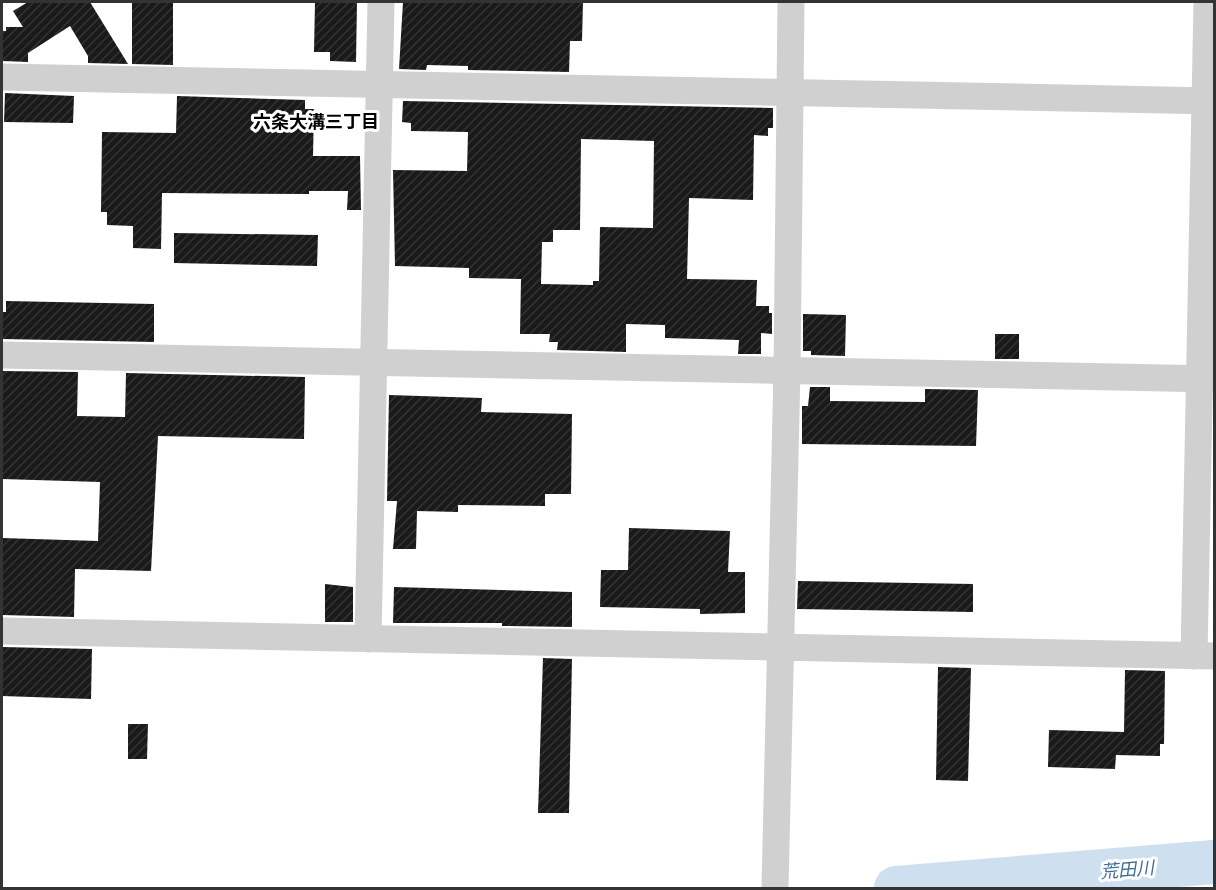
<svg xmlns="http://www.w3.org/2000/svg" width="1216" height="890" font-family="'Archivo Narrow','Noto Sans JP',sans-serif">
<style>
.lines{fill:none;stroke-linecap:round;stroke-linejoin:round}
.river{stroke:#cedfef;stroke-width:44}
.building{fill:url(#building-hatch);fill-rule:evenodd}
.minor{stroke:#d0d0d0;stroke-width:27}
.labels{text-anchor:middle;stroke-width:6;stroke-linejoin:round;paint-order:stroke}
.neighbourhood-label{font-size:18px;font-weight:bold;fill:#000;stroke:#fff}
.water-label{font-size:18px;font-style:italic;fill:#3d6c99;stroke:#fff}
</style>
<defs>
<pattern id="building-hatch" width="6" height="6" patternUnits="userSpaceOnUse" patternTransform="scale(1.5)"><rect width="6" height="6" fill="#1a1a1a"/><path d="M-1 1l2-2M0 6l6-6M5 7l2-2" fill="none" stroke="#333"/></pattern>
</defs>
<rect width="100%" height="100%" fill="#fff"/>
<g class="lines">
<polyline class="river" points="896,888 1214,862"/>
</g>
<g class="building">
<polygon points="28,2 90,2 128,64 88,63 88,56 70,26 28,53 28,62 2,61 2,31 6,31 6,27 23,27 13,11"/>
<polygon points="315,2 357,2 356,62 330,61 330,52 314,52"/>
<polygon points="403,2 583,2 582,41 570,41 569,72 468,70 468,66 427,65 426,70 399,69"/>
<polygon points="132,3 173,3 173,65 132,64"/>
<polygon points="5,93 74,96 73,123 4,122"/>
<polygon points="177,96 305,100 305,109 314,109 313,156 360,156 361,210 347,210 348,191 309,191 309,194 162,193 161,249 133,248 133,226 107,225 107,212 101,212 102,132 176,133"/>
<path d="M403 101 773 108V128H768V136L754 135 753 200 689 198 687 279 757 280 756 306H769V313H772V334L761 333V354H738L739 340 665 338V325L626 324V352L557 350 558 342H549L550 334H520L521 279 469 278V268L395 266 393 170 467 171 468 132 411 131V123L402 122ZM581 139 654 141 653 228 600 227 599 281H593V285L541 284 542 242H553V230H580Z"/>
<polygon points="174,233 318,235 317,266 174,263"/>
<polygon points="6,301 154,304 154,342 2,339 2,312 6,312"/>
<polygon points="803,314 846,315 845,356 811,355 811,351 803,351"/>
<rect x="995" y="334" width="24" height="25"/>
<polygon points="2,371 78,372 77,416 125,417 126,373 305,377 304,439 158,436 151,571 75,569 74,617 2,615 2,538 98,541 100,482 2,479"/>
<polygon points="810,387 830,387 830,401 925,402 925,389 978,390 976,446 802,444 802,406 808,406"/>
<polygon points="389,395 482,398 481,412 572,414 571,494 545,494 545,506 458,505 458,512 417,511 416,549 393,549 397,501 387,501"/>
<polygon points="629,528 730,531 728,572 745,572 745,613 700,614 700,609 600,607 601,570 628,570"/>
<polygon points="798,581 973,584 973,612 797,609"/>
<polygon points="325,584 353,587 353,622 325,622"/>
<polygon points="394,587 572,592 572,627 502,626 502,623 393,623"/>
<polygon points="2,647 92,649 91,699 2,696"/>
<polygon points="543,658 572,659 569,813 538,813"/>
<polygon points="938,667 971,668 968,781 936,780"/>
<polygon points="1125,670 1165,671 1164,744 1160,744 1160,756 1116,755 1115,769 1048,767 1049,730 1124,732"/>
<polygon points="128,724 148,724 147,759 128,759"/>
</g>
<g class="lines">
<g class="minor">
<polyline points="2,77 1214,101"/>
<polyline points="2,355 1214,379"/>
<polyline points="2,631 1214,656"/>
<polyline points="368,639 381,2"/>
<polyline points="1194,656 1207,2"/>
<polyline points="775,888 787,370 791,2"/>
</g>
</g>
<g class="labels">
<g class="neighbourhood-label">
<text x="316" y="128">六条大溝三丁目</text>
</g>
<g class="water-label">
<text transform="translate(1127 870) rotate(-5)" y="6">荒田川</text>
</g>
</g>
<rect width="1216" height="890" fill="none" stroke="#333333" stroke-width="6"/>
</svg>
